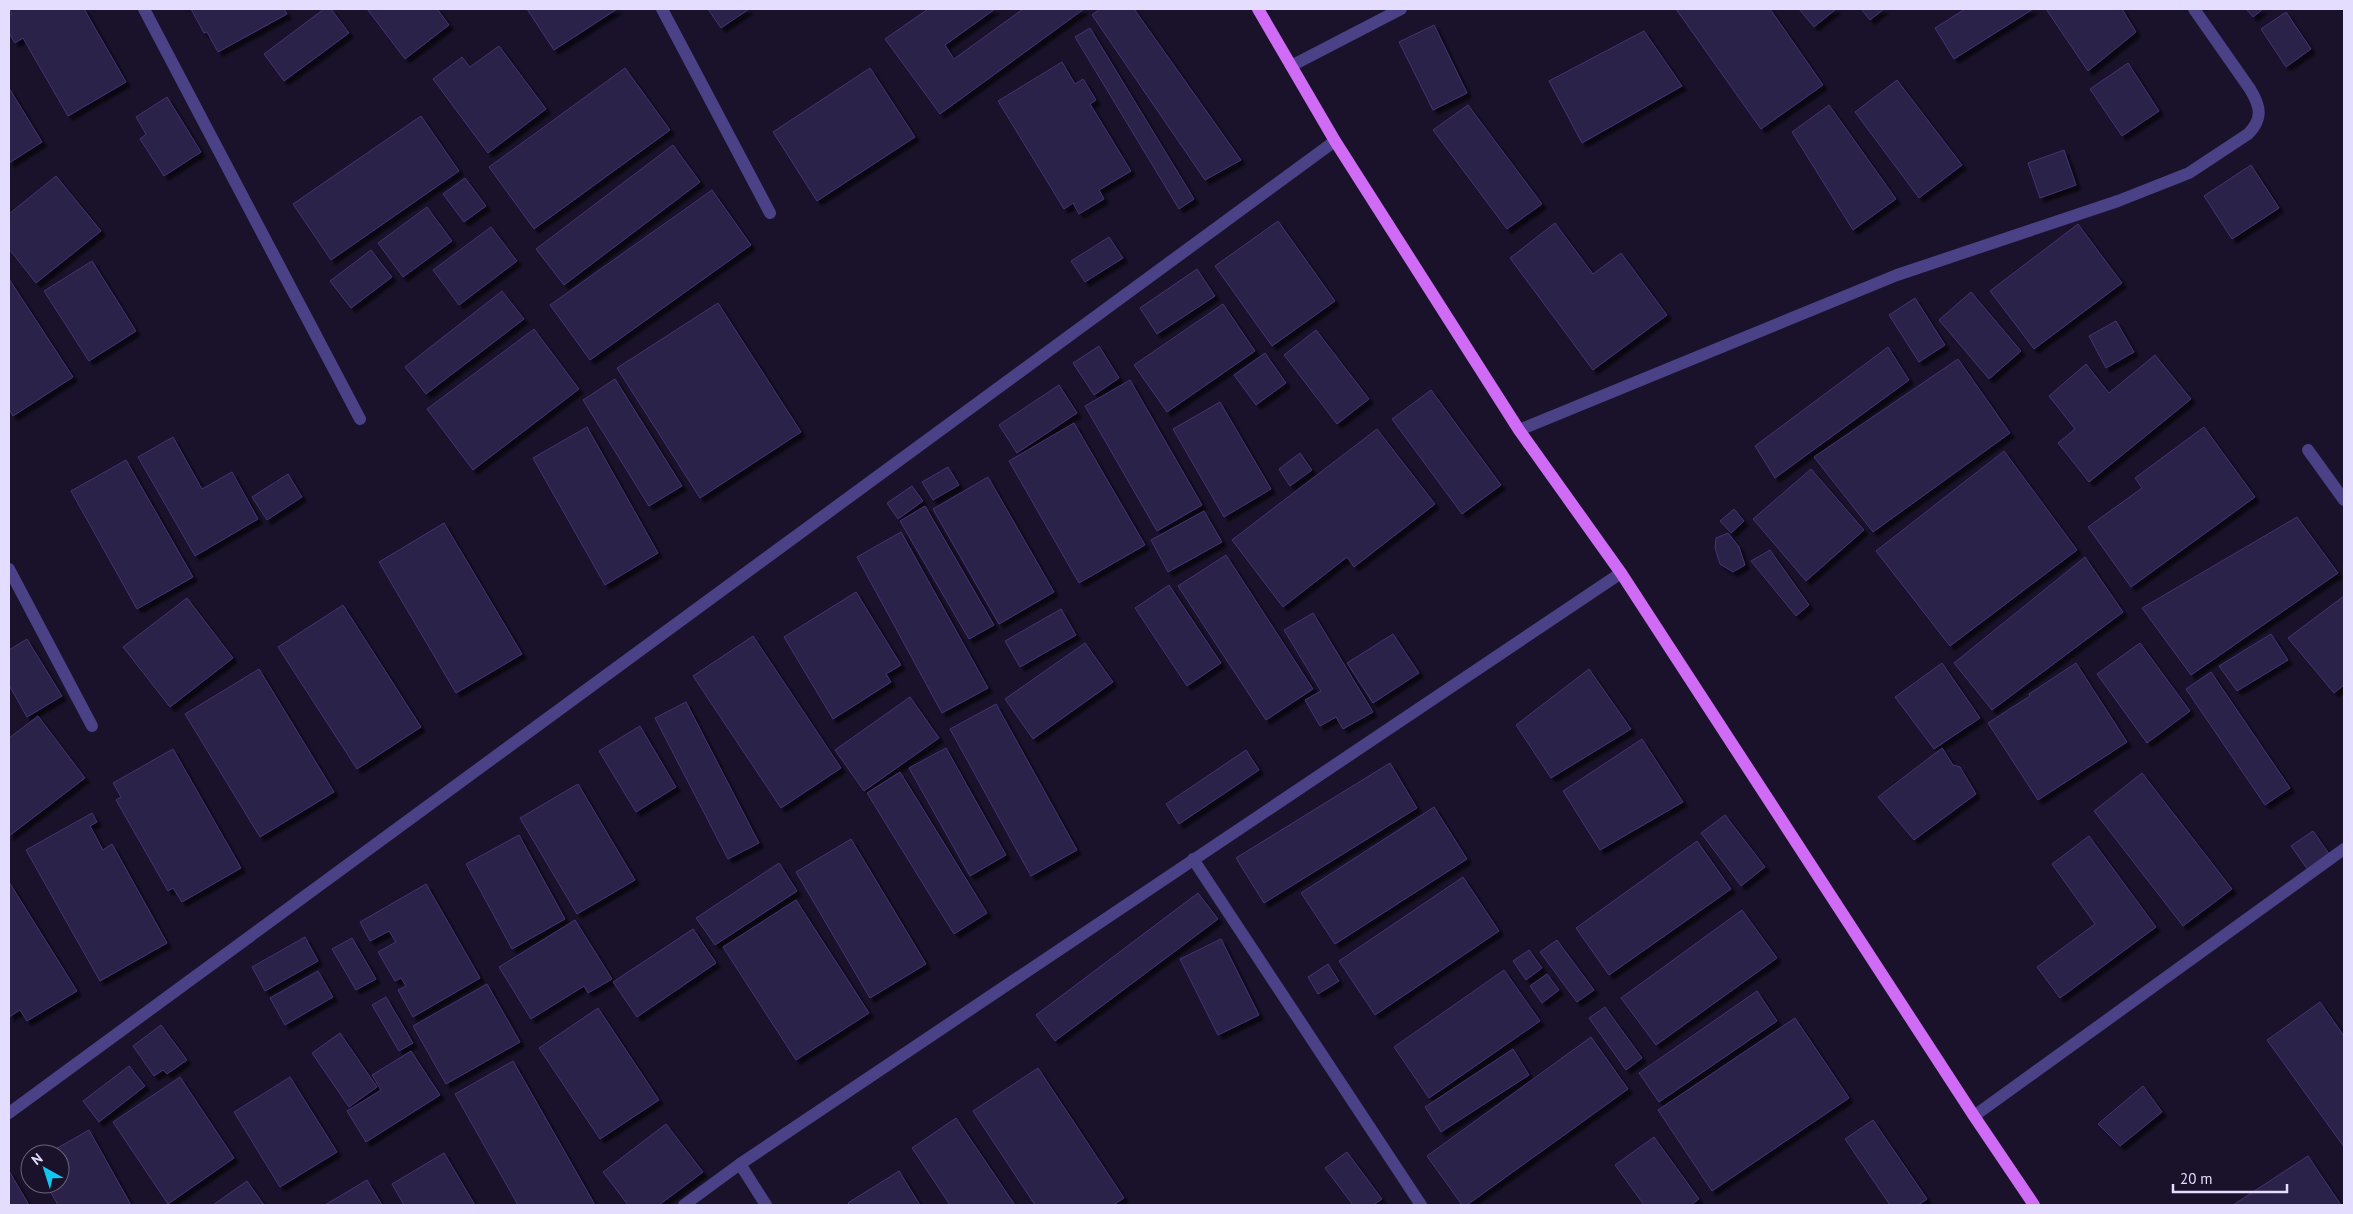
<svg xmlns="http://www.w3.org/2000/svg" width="2353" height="1214" font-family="'PT Sans',sans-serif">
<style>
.building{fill:#2c2049;stroke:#463374;filter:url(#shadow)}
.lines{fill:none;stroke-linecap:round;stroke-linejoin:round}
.minor{stroke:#4a4186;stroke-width:12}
.major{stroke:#d06bf6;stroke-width:12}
</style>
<defs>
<filter id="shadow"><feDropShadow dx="4.5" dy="4.5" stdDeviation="1" flood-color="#0009"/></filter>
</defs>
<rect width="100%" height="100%" fill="#19122a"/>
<g class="building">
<polygon points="9,9 84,9 126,82 68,116 23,38 15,43 9,33 9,16 12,14"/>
<polygon points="191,9 284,9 287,14 218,52 207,32 204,33"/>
<polygon points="324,9 331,9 349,33 284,81 264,54"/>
<polygon points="367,9 437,9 449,25 405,59"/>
<polygon points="527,9 617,9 554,50"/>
<polygon points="708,9 749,9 721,28"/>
<polygon points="928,9 995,9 945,45 954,59 1023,9 1084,9 940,114 885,39"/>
<polygon points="1100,9 1134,9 1241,160 1205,180 1092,15"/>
<polygon points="1676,9 1770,9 1823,85 1761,129"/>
<polygon points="1799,9 1836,9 1814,27"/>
<polygon points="1861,9 1884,9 1870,20"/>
<polygon points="1965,9 2033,9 1954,59 1935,28"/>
<polygon points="2046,9 2122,9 2136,32 2088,71"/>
<polygon points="2246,9 2263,9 2253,17"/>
<polygon points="2286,12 2311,49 2286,67 2261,29"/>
<polygon points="1434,25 1467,93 1433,110 1399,42"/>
<polygon points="1090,28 1194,199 1179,209 1075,37"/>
<polygon points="1644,31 1682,86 1582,143 1549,81"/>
<polygon points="499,46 546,109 488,153 433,79 462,57 470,67"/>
<polygon points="1062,62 1075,84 1083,79 1096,100 1090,104 1131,171 1099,190 1104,199 1079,214 1073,203 1064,209 998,101"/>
<polygon points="2128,63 2159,111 2122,136 2090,89"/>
<polygon points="625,68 670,130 534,229 489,167"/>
<polygon points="870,68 915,137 817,201 773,132"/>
<polygon points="1897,80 1962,165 1919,198 1855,112"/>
<polygon points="9,88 42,142 9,163"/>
<polygon points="167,97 201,152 164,176 140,139 146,134 136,117"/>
<polygon points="1468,105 1542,204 1507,229 1433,130"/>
<polygon points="1829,105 1896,199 1853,230 1792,132"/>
<polygon points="421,116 459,171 331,260 293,204"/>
<polygon points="673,145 700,182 564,285 536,249"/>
<polygon points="2064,150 2076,185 2040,198 2028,163"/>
<polygon points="2251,165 2279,208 2232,239 2204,196"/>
<polygon points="56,176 101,231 36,283 9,249 9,214"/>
<polygon points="465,178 486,206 464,222 443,194"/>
<polygon points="712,190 751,245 590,360 550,305"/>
<polygon points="427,207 452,241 403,277 378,243"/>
<polygon points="1278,221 1335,301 1272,346 1215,266"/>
<polygon points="1555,223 1593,274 1621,253 1667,315 1593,370 1510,258"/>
<polygon points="2078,224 2122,283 2034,349 1990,291"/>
<polygon points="491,227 517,261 459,305 433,270"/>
<polygon points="1109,237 1123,258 1085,282 1071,261"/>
<polygon points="371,250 392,277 351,308 330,281"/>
<polygon points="92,261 136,331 89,361 44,291"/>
<polygon points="1197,269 1215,296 1157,334 1140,308"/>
<polygon points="9,279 73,377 13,416 9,409"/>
<polygon points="502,291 524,319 426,394 405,367"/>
<polygon points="1971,292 2021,351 1989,379 1939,320"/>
<polygon points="1915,298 1945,345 1919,362 1889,315"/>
<polygon points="718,303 801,432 700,498 617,368"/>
<polygon points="1223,304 1255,351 1167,412 1134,365"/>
<polygon points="2116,321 2134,352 2106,368 2089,336"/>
<polygon points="534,329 579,389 473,470 427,409"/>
<polygon points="1316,330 1369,399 1337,424 1284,355"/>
<polygon points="1099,346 1119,378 1094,395 1073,363"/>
<polygon points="1888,347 1909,380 1775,478 1755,446"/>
<polygon points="1265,353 1286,383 1256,405 1234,375"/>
<polygon points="2155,355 2191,399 2089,482 2058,443 2075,429 2049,396 2086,364 2109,393"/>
<polygon points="1958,359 2010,433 1873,532 1814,457"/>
<polygon points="615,379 682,486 649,506 583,400"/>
<polygon points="1130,380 1202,505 1157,531 1085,406"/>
<polygon points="1059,385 1077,413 1017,453 999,425"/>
<polygon points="1431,390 1501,485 1462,514 1392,419"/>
<polygon points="1220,402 1271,489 1224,517 1173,429"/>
<polygon points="1074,423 1145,545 1079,583 1009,461"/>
<polygon points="587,427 658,553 605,585 533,458"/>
<polygon points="2204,427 2255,497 2131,587 2088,527 2142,488 2135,478"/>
<polygon points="1377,429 1435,504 1354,567 1347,557 1283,607 1232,540"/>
<polygon points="173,437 202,489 232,472 258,519 195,556 138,457"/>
<polygon points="2004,451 2077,550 1950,646 1876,551"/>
<polygon points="1300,453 1312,470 1290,486 1279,469"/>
<polygon points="126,460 193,577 137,609 71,491"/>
<polygon points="948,467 959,485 933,500 922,482"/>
<polygon points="1811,469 1864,530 1806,581 1753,519"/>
<polygon points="288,474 302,497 267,520 252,497"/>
<polygon points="988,477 1054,592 999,624 933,509"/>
<polygon points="912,486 923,501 898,519 887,503"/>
<polygon points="925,506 994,625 969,639 900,521"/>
<polygon points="1734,509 1744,521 1731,533 1720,521"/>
<polygon points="1204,511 1222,542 1168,572 1151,540"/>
<polygon points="2297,517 2338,573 2191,675 2142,608"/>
<polygon points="444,523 522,654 456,693 379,562"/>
<polygon points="901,532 988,688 942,713 857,557"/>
<polygon points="1728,533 1739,547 1745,565 1733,572 1720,564 1715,548 1716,538"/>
<polygon points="1770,550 1809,605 1796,616 1751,561"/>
<polygon points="1226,555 1313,689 1266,720 1178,586"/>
<polygon points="2085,557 2123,612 1992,710 1954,663"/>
<polygon points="1169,585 1221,663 1187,686 1135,608"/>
<polygon points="856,592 901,665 886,674 891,682 833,719 784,637"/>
<polygon points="2344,596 2344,685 2334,693 2288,638"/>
<polygon points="187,598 233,658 170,707 123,647"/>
<polygon points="343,605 421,727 357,769 278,647"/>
<polygon points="1061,609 1076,635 1020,667 1005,641"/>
<polygon points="1313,613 1373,712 1343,729 1336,717 1320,726 1305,700 1321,691 1284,630"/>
<polygon points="1393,634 1419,673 1373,703 1347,663"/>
<polygon points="2271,634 2288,660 2237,691 2219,666"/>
<polygon points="753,636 841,768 781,808 693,676"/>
<polygon points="27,639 62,696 27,717 9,685 9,650"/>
<polygon points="1085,643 1113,682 1033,739 1005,699"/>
<polygon points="2140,643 2190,711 2147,743 2097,674"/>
<polygon points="1942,663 1980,718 1934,749 1895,697"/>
<polygon points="2076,663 2127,742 2038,800 1988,723 2030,696 2029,694"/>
<polygon points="259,669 334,792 260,837 185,714"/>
<polygon points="1589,669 1631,729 1551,778 1516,725"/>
<polygon points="2211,672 2290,788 2265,805 2186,689"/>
<polygon points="910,697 939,738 864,791 835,750"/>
<polygon points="686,702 759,843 728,859 655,718"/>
<polygon points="996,704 1077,850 1031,876 950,729"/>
<polygon points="38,716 85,778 9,836 9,738"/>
<polygon points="640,726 676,787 636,812 599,751"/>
<polygon points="1642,739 1683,802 1600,850 1563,791"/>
<polygon points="946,748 1006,855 970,876 909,768"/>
<polygon points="1942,748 1953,765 1960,767 1976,794 1914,840 1878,797"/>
<polygon points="173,749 241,868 182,902 173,888 168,891 116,800 121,797 113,783"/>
<polygon points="1246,750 1259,770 1179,824 1166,804"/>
<polygon points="1390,763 1417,808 1264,903 1236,858"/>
<polygon points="900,772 987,913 954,934 867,793"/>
<polygon points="2142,773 2232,889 2183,926 2094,811"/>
<polygon points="578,784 635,880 577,914 520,818"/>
<polygon points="1434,807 1467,859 1335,944 1301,893"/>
<polygon points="92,813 97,822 90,826 103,850 112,844 167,943 100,981 26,850"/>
<polygon points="1725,815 1765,867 1741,886 1701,833"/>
<polygon points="2313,831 2330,855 2308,870 2291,846"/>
<polygon points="519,835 565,919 512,949 466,864"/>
<polygon points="2089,836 2156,927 2060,998 2037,967 2095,924 2052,864"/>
<polygon points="851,839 926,964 870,998 796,872"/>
<polygon points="1697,841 1731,889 1609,975 1576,928"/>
<polygon points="779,863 797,891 715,945 696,918"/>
<polygon points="1463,877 1499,931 1375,1015 1339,961"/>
<polygon points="9,882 77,991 27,1021 20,1010 9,1017"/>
<polygon points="426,884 480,978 413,1017 398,990 406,986 401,978 395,981 378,952 396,942 389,931 370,941 360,922"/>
<polygon points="1198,893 1218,919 1055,1041 1036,1015"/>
<polygon points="796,900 869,1013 796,1060 723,947"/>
<polygon points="1742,910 1777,958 1656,1045 1621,998"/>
<polygon points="575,920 612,979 588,993 584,986 531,1019 499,967"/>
<polygon points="693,929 716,963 637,1017 613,982"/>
<polygon points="305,937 318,961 265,991 252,967"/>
<polygon points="352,938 376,979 356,990 332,949"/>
<polygon points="1221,939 1259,1015 1218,1035 1180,959"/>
<polygon points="1557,940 1594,990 1577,1002 1540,952"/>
<polygon points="1529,950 1542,968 1526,980 1513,961"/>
<polygon points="1328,964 1339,981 1318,994 1308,977"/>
<polygon points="1504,970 1540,1021 1429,1098 1394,1047"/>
<polygon points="318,971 333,997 285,1025 270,998"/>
<polygon points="1547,974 1559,990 1542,1003 1530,986"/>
<polygon points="487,984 520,1042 446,1084 413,1026"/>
<polygon points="1757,991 1777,1021 1659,1102 1639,1073"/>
<polygon points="386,997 413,1043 399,1051 372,1005"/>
<polygon points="2320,1002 2344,1036 2344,1147 2267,1040"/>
<polygon points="1605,1007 1642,1058 1626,1070 1589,1018"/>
<polygon points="598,1008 659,1100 600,1139 539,1048"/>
<polygon points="1795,1018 1849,1098 1712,1191 1658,1110"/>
<polygon points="161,1025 187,1060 167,1074 163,1070 154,1076 133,1046"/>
<polygon points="340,1033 377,1087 349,1107 312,1053"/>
<polygon points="1591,1037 1628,1089 1467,1205 1462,1205 1427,1156"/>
<polygon points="1513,1049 1529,1075 1441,1132 1425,1107"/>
<polygon points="411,1051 440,1095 366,1142 347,1111 381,1090 372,1075"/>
<polygon points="513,1061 595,1205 518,1205 455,1094"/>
<polygon points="129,1066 145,1086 99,1122 83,1101"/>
<polygon points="1038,1068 1124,1198 1113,1205 1035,1205 973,1111"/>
<polygon points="180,1077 234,1158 168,1204 113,1122"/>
<polygon points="290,1077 337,1152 280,1187 234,1112"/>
<polygon points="2143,1086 2162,1112 2120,1146 2098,1124"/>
<polygon points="956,1118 1015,1205 950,1205 912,1148"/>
<polygon points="1873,1120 1927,1199 1918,1205 1890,1205 1845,1139"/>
<polygon points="666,1124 703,1172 659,1205 628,1205 603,1172"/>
<polygon points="89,1130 131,1205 58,1205 46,1184 60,1184 60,1154 47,1154"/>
<polygon points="1654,1137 1699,1199 1691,1205 1644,1205 1615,1165"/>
<polygon points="1347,1152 1382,1199 1373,1205 1353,1205 1325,1168"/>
<polygon points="444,1153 475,1205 404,1205 392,1184"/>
<polygon points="2308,1156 2341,1205 2233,1205"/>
<polygon points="9,1171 29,1205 9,1205"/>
<polygon points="899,1171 920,1205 850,1205 848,1203"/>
<polygon points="367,1180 382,1205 325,1205"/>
<polygon points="247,1181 264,1205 213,1205"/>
</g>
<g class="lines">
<g class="minor">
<polyline points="144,9 360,419"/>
<polyline points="662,9 770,213"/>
<polyline points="1291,66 1401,9"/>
<path d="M1519 430 1897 275 2118 201 2189 173 2248 134C2263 119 2261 107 2250 89L2194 9"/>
<polyline points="2308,450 2344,500"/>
<polyline points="9,569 92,726"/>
<polyline points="1193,859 1421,1205"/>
<polyline points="9,1113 1335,141"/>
<polyline points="1974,1116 2344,849"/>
<polyline points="740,1164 766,1205"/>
<polyline points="684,1205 740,1164 1621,573"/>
</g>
<polyline class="major" points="1258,9 1335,141 1519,430 1621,573 1974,1116 2034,1205"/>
</g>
<rect width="2353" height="1214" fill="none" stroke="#e4ddfd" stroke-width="20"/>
<g transform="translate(45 1169) rotate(321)"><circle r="24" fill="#19122a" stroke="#6a637e"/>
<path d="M0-4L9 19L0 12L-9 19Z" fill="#15c5f1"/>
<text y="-8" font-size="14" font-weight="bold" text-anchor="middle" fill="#e4ddfd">N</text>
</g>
<path d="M2173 1184v8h114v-8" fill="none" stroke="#e4ddfd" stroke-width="2.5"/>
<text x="2180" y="1184" font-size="15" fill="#e4ddfd" stroke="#19122a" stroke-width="4" paint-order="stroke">20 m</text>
</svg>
